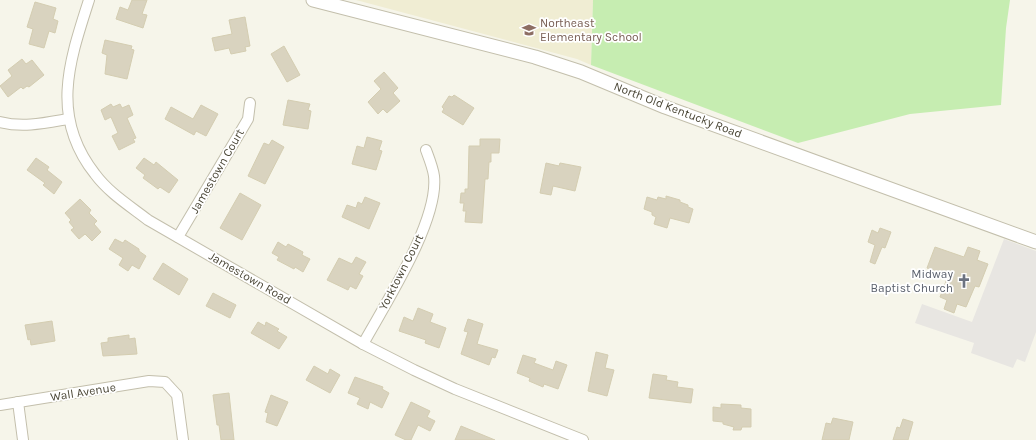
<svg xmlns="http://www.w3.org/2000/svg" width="1036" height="440" font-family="Karla,sans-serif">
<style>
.education{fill:#f0edd3}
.green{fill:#c6edb1}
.parking{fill:#e8e6e2}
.building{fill:#d9d3bf;stroke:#d4cdb1}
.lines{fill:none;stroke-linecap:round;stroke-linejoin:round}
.minor-casing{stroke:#c3bfac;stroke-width:12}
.tertiary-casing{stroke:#c3bfac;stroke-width:15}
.minor{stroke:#fff;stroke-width:10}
.tertiary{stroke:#fff;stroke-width:13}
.labels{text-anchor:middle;stroke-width:3.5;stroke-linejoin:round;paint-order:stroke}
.education-label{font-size:12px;fill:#785e54;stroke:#fff;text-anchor:start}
.street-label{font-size:12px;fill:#4b4737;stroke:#fff}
.worship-label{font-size:12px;fill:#5b616d;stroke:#fff;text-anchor:end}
</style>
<rect width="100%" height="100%" fill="#f6f5ea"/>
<polygon class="education" points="356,0 593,0 591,65 577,59"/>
<polygon class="green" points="593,0 1010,0 1006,28 1001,105 910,114 798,143 591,65"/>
<polygon class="parking" points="1004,239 1036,251 1036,332 1025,362 1017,359 1013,368 971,353 974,343 915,323 922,304 972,322"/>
<g class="building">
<polygon points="132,0 147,0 142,14 147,15 143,28 116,19 120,7 128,10"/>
<polygon points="35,2 56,8 53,19 58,21 55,33 49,31 44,48 29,44 33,29 27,27"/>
<polygon points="245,17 250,46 245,47 246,51 231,54 229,48 215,51 212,38 232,34 229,20"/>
<polygon points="105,40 132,46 131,49 134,50 127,79 105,74 107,55 102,53"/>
<polygon points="284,46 300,75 287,82 271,54"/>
<polygon points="22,59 26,64 32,60 44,75 29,87 27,86 23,89 21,87 8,97 0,86 12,76 8,70"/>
<polygon points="384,72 398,88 393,93 400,101 387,113 383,109 378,114 368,102 381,89 374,81"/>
<polygon points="454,95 474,108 463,125 442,112 444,109 442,107 449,96 452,97"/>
<polygon points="288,100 310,104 308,110 311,111 308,129 283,125"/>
<polygon points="111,104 113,107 120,104 122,108 129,105 133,115 127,118 136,138 133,139 135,142 119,150 112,136 118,133 111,117 105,120 101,110"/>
<polygon points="201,105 218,114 206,136 196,131 194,135 165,119 171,107 193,119"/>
<polygon points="367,137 382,141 379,150 382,151 376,170 352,164 357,146 364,148"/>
<polygon points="480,139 500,139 499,153 491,153 491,162 489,162 488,179 485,179 482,223 465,222 466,211 463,211 464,203 460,203 461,193 465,193 465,189 468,189 469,146 480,146"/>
<polygon points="272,140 284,147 265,184 248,176 264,143 269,145"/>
<polygon points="36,158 49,167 47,170 62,182 54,194 43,185 45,183 27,170"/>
<polygon points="144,158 154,165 156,162 178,180 169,193 160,187 158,189 143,178 145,175 136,168"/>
<polygon points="546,163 559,166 560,163 581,167 575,191 553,186 551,195 540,193"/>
<polygon points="240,193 261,205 242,240 220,228"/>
<polygon points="666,196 680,200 680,202 688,205 688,207 693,209 689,223 670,218 667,228 654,224 656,217 652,215 652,212 644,209 647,197 657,200 658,197 666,199"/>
<polygon points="365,197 380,203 369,229 342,217 347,205 356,208 358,202 362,204"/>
<polygon points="80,199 91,210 89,213 97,221 94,224 101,232 92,241 85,234 79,239 71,230 74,228 69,222 71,220 65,213"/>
<polygon points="880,228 891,232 885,248 882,247 875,264 870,262 875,245 868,242 872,230 878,233"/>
<polygon points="115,239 123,243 125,240 139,249 139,251 146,256 139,269 132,265 128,271 119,265 123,258 109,249"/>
<polygon points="278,242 286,247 288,244 303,252 302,255 310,259 303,272 295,267 294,269 277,260 279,257 272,253"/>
<polygon points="935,247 964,257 968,247 980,251 977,260 988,264 979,287 975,286 966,307 957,304 954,313 944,309 947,300 940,297 948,276 927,268"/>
<polygon points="356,257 366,262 359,274 363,276 356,289 350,286 348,290 327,280 339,258 352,264"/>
<polygon points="163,263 188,279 179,295 153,279"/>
<polygon points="213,293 236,305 230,318 206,306"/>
<polygon points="418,308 433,314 430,322 446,328 439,348 425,343 426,340 399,331 404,317 413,321"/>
<polygon points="468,319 483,324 477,344 498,350 495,358 492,357 489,365 461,354 468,332 464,331"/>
<polygon points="52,321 55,341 31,345 30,339 28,340 25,325"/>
<polygon points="258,322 265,326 266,322 279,329 277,331 287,337 279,349 251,333"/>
<polygon points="129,335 129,339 135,338 137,354 103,356 101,343 108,342 108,338"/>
<polygon points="596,352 608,355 605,368 614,370 607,396 588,391"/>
<polygon points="523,355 536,359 534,363 553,370 556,361 567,365 558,389 544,384 543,387 529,381 530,378 517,373"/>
<polygon points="314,366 328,374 330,369 340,375 330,393 306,380"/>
<polygon points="653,374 667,376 666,380 678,382 677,387 693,389 691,403 649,398"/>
<polygon points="355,377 383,387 382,389 389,393 382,408 370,402 368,409 357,404 360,398 348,393"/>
<polygon points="229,393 234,440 221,440 219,425 217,425 213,395"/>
<polygon points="271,395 288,402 277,426 266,422 268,413 265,412"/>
<polygon points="411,402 430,411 427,417 435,421 430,431 418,425 411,440 406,440 395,435"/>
<polygon points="721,404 741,405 741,408 751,409 751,427 742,427 741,430 733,430 734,427 723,424 723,422 713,421 713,407 721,408"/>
<polygon points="833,418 853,422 849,440 822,440 826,423 831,424"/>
<polygon points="903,419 913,422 908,440 893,440 897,427 900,428"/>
<polygon points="461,426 495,440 455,440"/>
</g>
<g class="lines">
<defs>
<g id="minor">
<path d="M89 0C69 62 50 117 95 174 109 193 130 206 148 220L363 344 414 370 455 389 583 440"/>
<path d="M0 122C23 128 45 123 68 119"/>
<polyline points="178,237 248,119 250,103"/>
<path d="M363 344C385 304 439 221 434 176 433 168 429 158 426 150"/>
<polyline points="18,402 23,440"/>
<polyline points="0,405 149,381 165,382 177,395 183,440"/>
</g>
<polyline id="tertiary" points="313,0 535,57 581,72 665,107 1036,242"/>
</defs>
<use href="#minor" class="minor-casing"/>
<use href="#tertiary" class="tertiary-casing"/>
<use href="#minor" class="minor"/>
<use href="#tertiary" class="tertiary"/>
</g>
<defs>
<symbol id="school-bare" viewBox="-9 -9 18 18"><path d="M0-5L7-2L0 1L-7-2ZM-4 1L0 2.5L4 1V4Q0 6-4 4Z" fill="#8d6e63" stroke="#fff" stroke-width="2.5" paint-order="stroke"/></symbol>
<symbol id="church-bare" viewBox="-9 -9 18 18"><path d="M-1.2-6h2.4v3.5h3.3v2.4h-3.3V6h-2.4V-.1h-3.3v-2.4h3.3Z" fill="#6b7280" stroke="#fff" stroke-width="2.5" paint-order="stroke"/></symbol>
</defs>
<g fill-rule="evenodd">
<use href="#school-bare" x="519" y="20" width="20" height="20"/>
<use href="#church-bare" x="954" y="271" width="20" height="20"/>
</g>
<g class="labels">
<g class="education-label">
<text x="540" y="27">Northeast<tspan x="540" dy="14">Elementary School</tspan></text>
</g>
<g class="street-label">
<text transform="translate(678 110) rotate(21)" y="4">North Old Kentucky Road</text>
<text transform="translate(217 171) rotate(-60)" y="4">Jamestown Court</text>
<text transform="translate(401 272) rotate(-63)" y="4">Yorktown Court</text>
<text transform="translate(250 278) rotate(30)" y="4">Jamestown Road</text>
<text transform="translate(83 392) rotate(-9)" y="4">Wall Avenue</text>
</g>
<g class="worship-label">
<text x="953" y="278">Midway<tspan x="953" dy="14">Baptist Church</tspan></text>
</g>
</g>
</svg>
